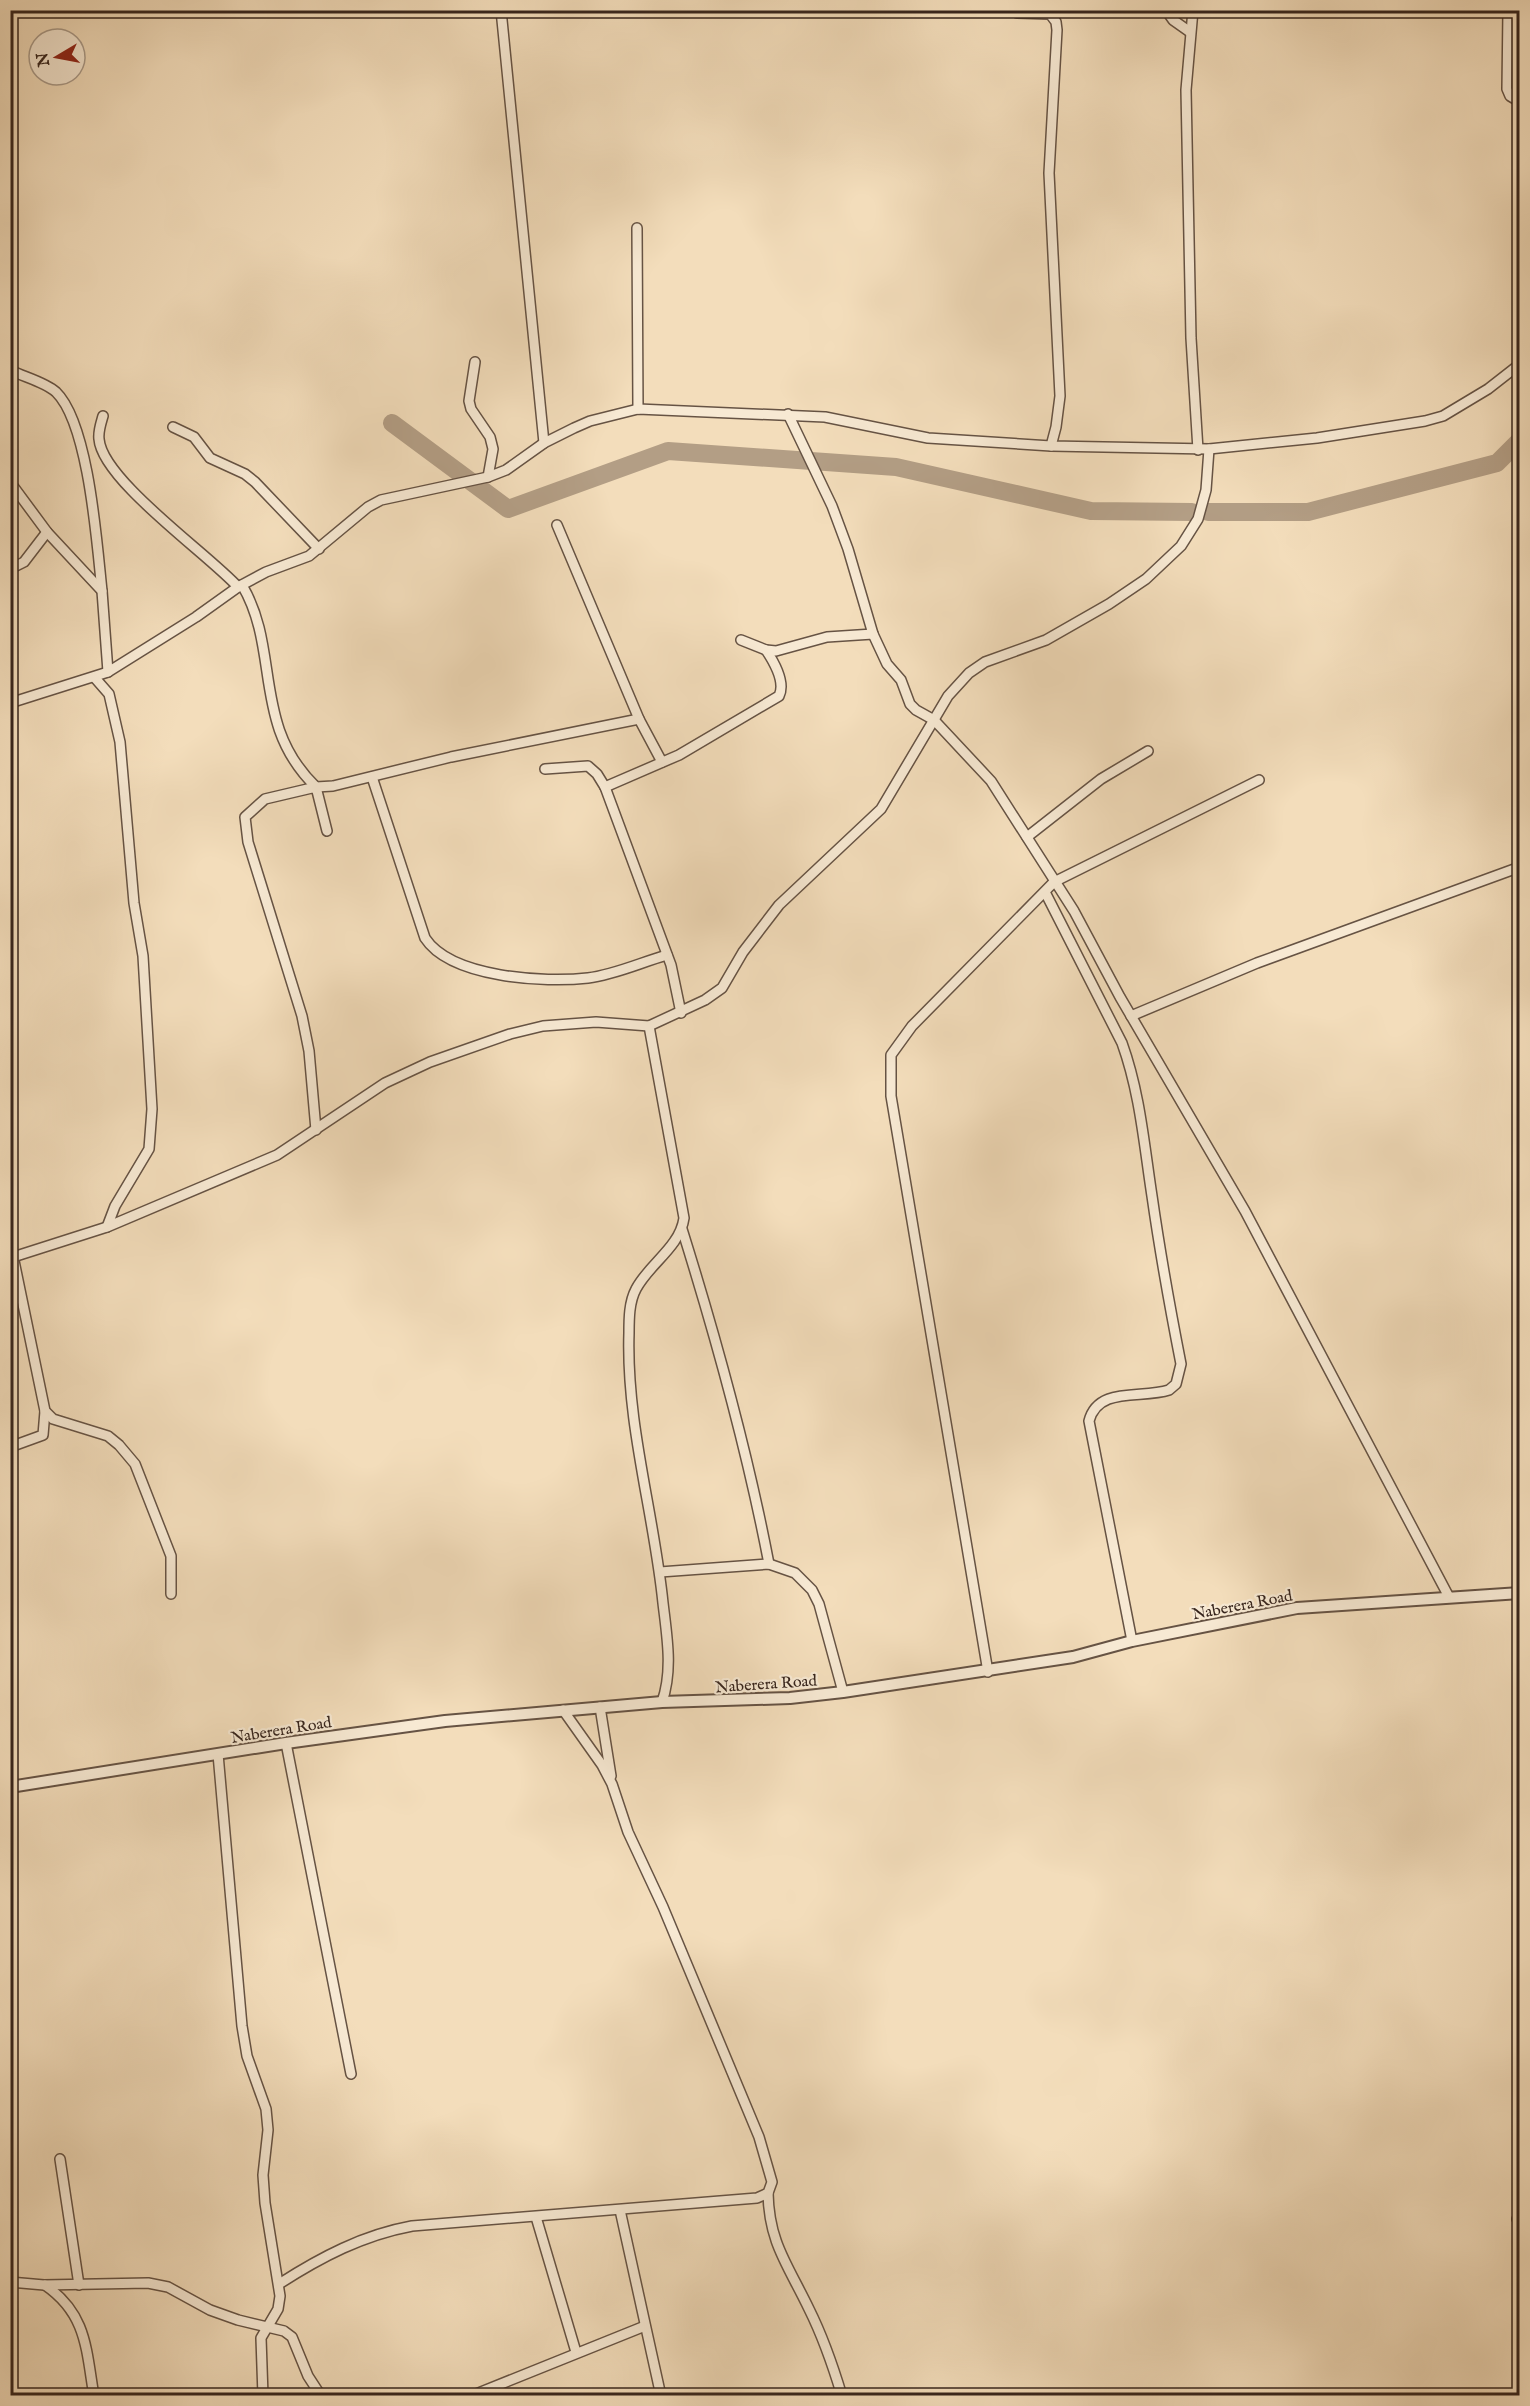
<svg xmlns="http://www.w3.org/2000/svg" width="1530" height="2406" font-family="'IM FELL English',serif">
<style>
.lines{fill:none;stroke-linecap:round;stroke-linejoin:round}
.river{stroke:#b39e85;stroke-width:18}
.minor-casing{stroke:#665344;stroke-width:12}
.tertiary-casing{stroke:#665344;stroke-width:14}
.minor{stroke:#f7e9d3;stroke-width:9}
.tertiary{stroke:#f7e9d3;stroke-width:10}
.labels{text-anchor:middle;stroke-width:4.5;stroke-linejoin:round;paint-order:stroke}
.street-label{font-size:16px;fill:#37251d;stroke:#f7e9d3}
</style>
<rect width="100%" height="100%" fill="#f3ddbb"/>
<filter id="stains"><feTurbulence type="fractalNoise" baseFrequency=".00333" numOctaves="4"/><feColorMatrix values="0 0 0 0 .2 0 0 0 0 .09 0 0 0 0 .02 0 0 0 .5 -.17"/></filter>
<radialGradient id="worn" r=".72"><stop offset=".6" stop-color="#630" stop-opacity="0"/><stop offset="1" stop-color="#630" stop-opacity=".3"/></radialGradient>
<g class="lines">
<g class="river">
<polyline points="392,423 508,509 668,451 896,467 1091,511 1192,512"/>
<polyline points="1208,512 1308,512 1497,463 1520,440"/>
</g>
<defs>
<g id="minor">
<polyline points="501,10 544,443"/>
<polyline points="1166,10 1173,20 1190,32"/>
<polyline points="1193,10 1186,90 1191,338 1198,450"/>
<polyline points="1508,10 1507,89 1510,96 1520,102"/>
<polyline points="1017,13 1050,14 1056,22 1057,30 1049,173 1060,396 1056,427 1051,446"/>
<polyline points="637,228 638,409"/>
<polyline points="475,362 469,401 471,409 490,437 493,449 488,477"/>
<path d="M10 370C24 377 45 382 56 392 89 424 97 545 102 591"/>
<polyline points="788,414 832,506 848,549 873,634 887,664 901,680 910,704 916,710 934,720 991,781 1074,911 1120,997 1245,1211 1449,1597"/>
<path d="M103 416C101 423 98 431 99 439 102 480 208 554 238 587"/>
<polyline points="173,427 194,437 210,458 245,474 255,482 319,549"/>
<polyline points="10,482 47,532 102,591 108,672"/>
<polyline points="557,525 639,719 662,762"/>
<polyline points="10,569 24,562 47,532"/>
<path d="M242 585C281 651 251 724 316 787L333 786 451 757 639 719"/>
<polyline points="741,640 766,650 776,651 827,637 873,634"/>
<polyline points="95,678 109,694 120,742 134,903 143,956 152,1109 149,1149 115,1206 107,1227"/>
<polyline points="10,703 108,672 196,617 238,587 266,572 309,556 368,507 381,500 488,477 506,470 544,443 574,428 590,421 638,409 825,417 928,438 1051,446 1209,449 1317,438 1425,421 1443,416 1488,389 1520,364"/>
<polyline points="545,769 588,766 597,774 605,787 671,965 681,1013"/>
<path d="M372 777 425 938C451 978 545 983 588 978 614 975 642 962 667 955"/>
<path d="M605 787 679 755 779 696C786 682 774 662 766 650"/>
<polyline points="1027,837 1101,779 1148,751"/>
<path d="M1045 892 1122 1043C1140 1093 1144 1144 1152 1196 1160 1252 1170 1308 1181 1364L1176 1384 1169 1390C1141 1399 1098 1386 1089 1421L1132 1641"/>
<polyline points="1131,1016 1257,963 1520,867"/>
<path d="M649 1026 684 1218C680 1247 649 1264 636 1289 629 1302 629 1319 629 1333 626 1424 654 1513 663 1603 667 1637 673 1670 662 1702"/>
<polyline points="316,1130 309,1051 302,1016 248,842 245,817 265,799 316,787 327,831"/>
<path d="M682 1229C717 1341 747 1449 769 1564"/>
<polyline points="13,1256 45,1411 53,1419 108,1436 119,1445 135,1464 171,1556 171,1594"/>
<polyline points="10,1258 107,1227 277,1155 385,1083 430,1062 510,1034 543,1026 596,1022 649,1026 705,1000 722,988 743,952 779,905 881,809 948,696 969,673 985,662 1046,640 1109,604 1146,579 1181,546 1198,519 1206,490 1209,449"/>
<polyline points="10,1447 43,1435 45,1411"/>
<polyline points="660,1572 769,1564 795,1573 812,1590 819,1604 843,1692"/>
<polyline points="988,1672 891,1096 891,1055 912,1026 1054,882 1259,780"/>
<polyline points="600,1707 611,1776"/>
<polyline points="286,1743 351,2074"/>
<polyline points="218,1754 242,2026 247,2056 266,2109 268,2130 263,2175 265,2203 280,2296 278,2309 261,2338 263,2396"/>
<polyline points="60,2159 79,2285"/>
<path d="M768 2193C769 2243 788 2265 809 2309 823 2337 833 2366 842 2396"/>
<polyline points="620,2210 661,2396"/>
<polyline points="536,2217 576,2352"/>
<polyline points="1517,2219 1520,2224"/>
<polyline points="10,2282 44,2285 148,2283 168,2287 210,2310 238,2320 284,2331 292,2337 308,2376 321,2396"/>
<path d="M279 2284C321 2257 363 2235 412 2226L757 2198 768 2193 772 2182 759 2137 663 1907 628 1832 612 1784 602 1765 563 1710"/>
<path d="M45 2285C87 2314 86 2349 94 2396"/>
<polyline points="471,2396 645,2326"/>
</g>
<polyline id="tertiary" points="10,1787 286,1743 445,1721 662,1702 790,1698 843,1692 1073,1657 1132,1641 1297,1608 1520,1593"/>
</defs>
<use href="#minor" class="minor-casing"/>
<use href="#tertiary" class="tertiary-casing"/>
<use href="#minor" class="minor"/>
<use href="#tertiary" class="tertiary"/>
</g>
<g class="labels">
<g class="street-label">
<text transform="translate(1242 1604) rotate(-11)" y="6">Naberera Road</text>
<text transform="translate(766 1683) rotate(-4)" y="6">Naberera Road</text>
<text transform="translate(281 1729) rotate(-9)" y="6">Naberera Road</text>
</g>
</g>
<rect width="1530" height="2406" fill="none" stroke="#f3ddbb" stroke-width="36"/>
<rect x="12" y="12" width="1506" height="2382" fill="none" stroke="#37251d" stroke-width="3"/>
<rect x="18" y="18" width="1494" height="2370" fill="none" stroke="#37251d" stroke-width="1.5"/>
<g transform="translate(57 57) rotate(260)"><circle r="28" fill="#f7e9d3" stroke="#aa9b8a" stroke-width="1.5"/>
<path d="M0-4.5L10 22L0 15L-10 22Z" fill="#8f2418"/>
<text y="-9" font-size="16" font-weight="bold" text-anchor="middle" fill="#37251d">N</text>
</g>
<rect width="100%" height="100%" filter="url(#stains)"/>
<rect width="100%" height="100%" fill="url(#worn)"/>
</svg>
